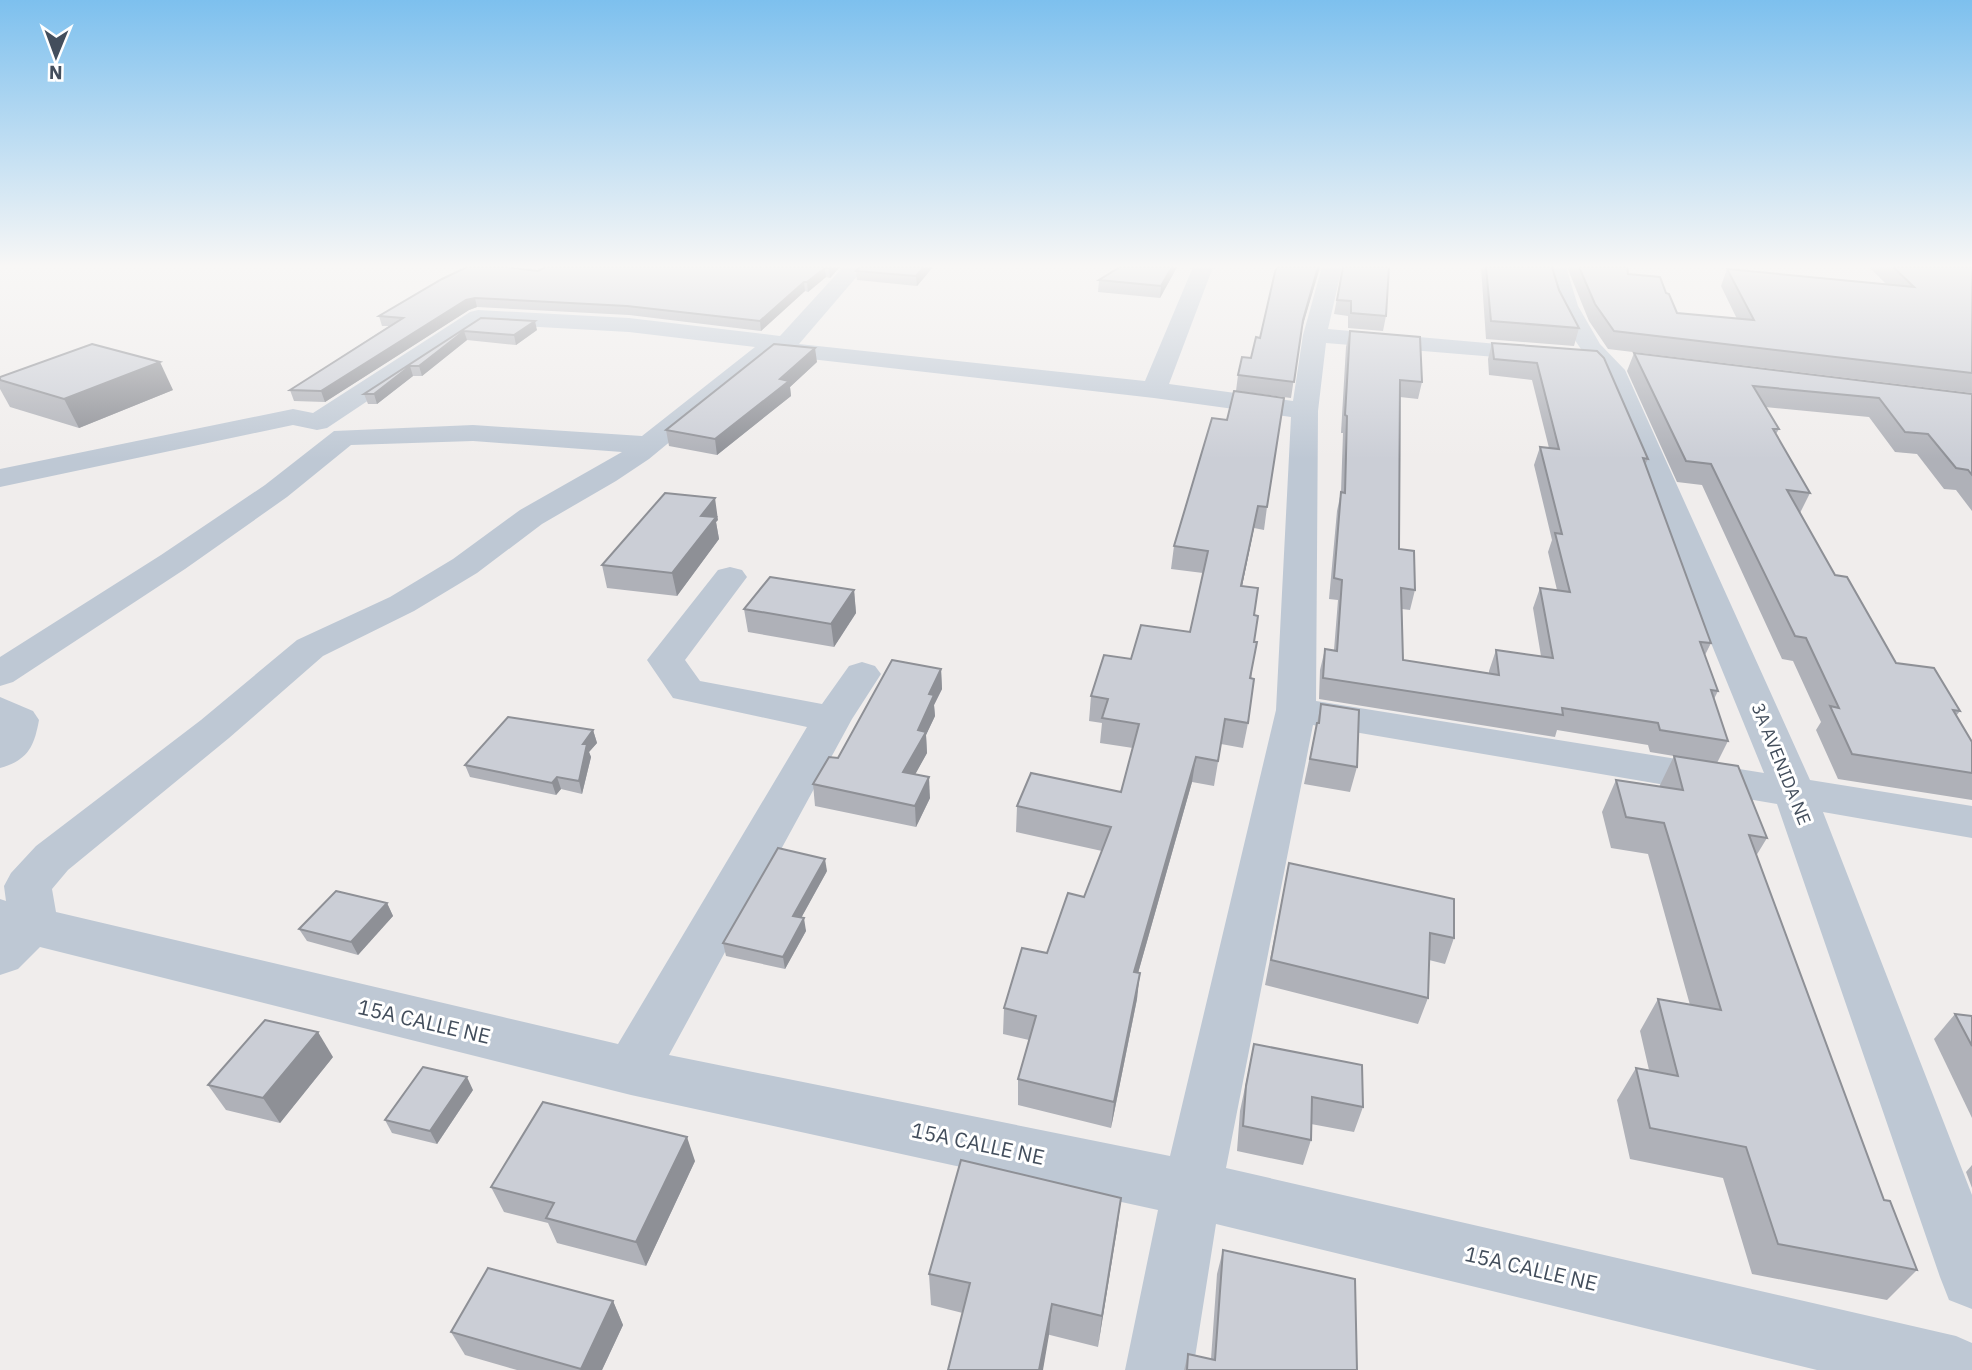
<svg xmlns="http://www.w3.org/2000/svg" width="1972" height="1370" font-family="'IBM Plex Sans',sans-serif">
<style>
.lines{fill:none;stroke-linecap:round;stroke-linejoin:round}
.minor{fill:#bec8d4;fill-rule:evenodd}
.wall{fill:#afb1b8}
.shaded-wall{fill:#8e9096}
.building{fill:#cbced6;stroke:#8e9096;stroke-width:2}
.labels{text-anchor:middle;stroke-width:6;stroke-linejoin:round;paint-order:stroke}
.street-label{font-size:18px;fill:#434e5c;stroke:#fff}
.near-street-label{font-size:21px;fill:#434e5c;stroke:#fff}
</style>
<rect width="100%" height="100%" fill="#f0edec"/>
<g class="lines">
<g class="minor">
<path d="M843 267H865L799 344 1145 381 1193 267H1213L1169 384 1293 401 1303 335 1322 267H1342L1328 329 1553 349 1556 354 1553 359 1544 361 1326 343 1318 411 1316 701 1764 773 1601 373C1571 342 1556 308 1546 267H1566L1578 306 1600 344 1625 370 1810 780 1972 806V838L1823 812 1972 1195V1309L1949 1300 1940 1277 1777 804 1313 725 1226 1168 1956 1336 1972 1343V1370H1817L1216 1224 1193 1370H1125L1158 1210 631 1095 40 947 18 969 0 975V899L6 901 4 886 11 873 36 846 201 720 297 640 390 597 453 559 520 510 622 452 473 441 351 445 287 497 185 569 13 682 0 686V657L161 555 265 485 334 431 473 425 642 436 755 347 629 332 483 324 327 428 317 430 293 425 0 487V469L293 409 313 413 470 312 478 310 629 318 780 336ZM775 355 1154 398 1291 417 1276 710 1170 1156 669 1055 852 719 881 674 875 666 862 662 849 666 822 704 700 681 685 660 747 577 742 570 730 567 718 570 647 660 673 698 807 727 618 1044 56 912 52 889 68 870 229 738 323 656 414 611 477 573 542 524 616 481 649 459Z"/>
<path d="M0 697 33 711 39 720C34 747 28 760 0 768Z"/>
</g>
</g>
<g class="wall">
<polygon points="840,267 830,278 826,277 808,292 805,291 761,331 629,315 477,307 469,310 325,402 294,401 290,390 389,326 382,326 379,316 538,271"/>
<polygon points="860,267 933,267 917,286 857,280 856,271"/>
<polygon points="1120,267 1177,267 1160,298 1098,292 1099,280"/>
<polygon points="1320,267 1301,332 1291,398 1236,391 1238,375 1251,358 1260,338"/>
<polygon points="1343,267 1386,316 1383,331 1348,328 1348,316 1334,314"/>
<polygon points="1481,267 1552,267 1559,290 1579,328 1574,346 1486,339"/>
<polygon points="1567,267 1627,267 1628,274 1666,293 1677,313 1737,319 1721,286 1727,269 1886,284 1869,267 1972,267 1972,393 1608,349 1589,321"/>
<polygon points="481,318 537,330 516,345 467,340 422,376 413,376 377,404 368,404 364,394"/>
<polygon points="1350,331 1422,382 1418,399 1400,397 1399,549 1415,590 1410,610 1402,609 1403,660 1489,673 1489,671 1496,650 1541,656 1533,608 1540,588 1557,590 1548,552 1552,540 1534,465 1540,447 1549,448 1532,380 1489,375 1488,359 1492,343 1597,351 1648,459 1645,465 1711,643 1705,655 1718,691 1714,699 1728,741 1717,763 1767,838 1756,856 1884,1200 1917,1270 1887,1300 1752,1274 1723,1178 1630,1159 1617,1100 1636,1068 1649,1070 1640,1031 1658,999 1690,1005 1648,854 1611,848 1602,812 1616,780 1659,787 1674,756 1650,752 1648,745 1557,730 1555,737 1319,699 1320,670 1325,649 1334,650 1338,600 1329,599 1337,511 1341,492 1343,433 1341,433 1346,347"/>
<polygon points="1634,353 1972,394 1972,511 1956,490 1944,489 1917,454 1895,452 1869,417 1765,407 1779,429 1776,434 1810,493 1800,513 1835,575 1896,663 1960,711 1956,716 1972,742 1972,800 1838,779 1816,730 1821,722 1793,661 1782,659 1702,485 1677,482 1627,371"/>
<polygon points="817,362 790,387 791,396 717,455 669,446 666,430"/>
<polygon points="0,377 173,390 79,428 10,407 0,389"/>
<polygon points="1227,420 1267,507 1264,530 1254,528 1242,586 1254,615 1254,642 1248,723 1243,748 1221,744 1214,786 1192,782 1138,973 1137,999 1111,1128 1018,1105 1018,1079 1029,1040 1003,1034 1004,1008 1047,953 1084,897 1102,851 1016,832 1017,806 1121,792 1133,748 1100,743 1102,723 1089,721 1091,696 1131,659 1190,632 1203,573 1171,569 1174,546"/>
<polygon points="718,520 716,522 719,539 677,596 607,588 602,565"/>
<polygon points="854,590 856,613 834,647 748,632 744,609"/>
<polygon points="941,669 942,689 934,705 935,716 926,735 927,753 915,774 930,798 916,827 815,806 813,784 838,758"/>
<polygon points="1321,704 1357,767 1350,792 1304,784"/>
<polygon points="593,730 597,743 589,752 591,757 582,794 561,789 556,795 470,777 465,765"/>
<polygon points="1289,863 1454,938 1445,964 1429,960 1428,998 1418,1024 1265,985"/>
<polygon points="827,871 801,918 806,931 785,969 726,956 723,943"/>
<polygon points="387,903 393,916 358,955 307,941 299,929"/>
<polygon points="1955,1014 1972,1016 1972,1118 1934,1039"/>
<polygon points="1254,1044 1363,1107 1354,1132 1311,1124 1311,1140 1303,1165 1237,1151 1240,1111"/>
<polygon points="333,1057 280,1123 226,1110 208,1085"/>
<polygon points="473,1090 437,1144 392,1133 385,1120"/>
<polygon points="695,1161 646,1266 557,1243 548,1223 504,1212 491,1187"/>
<polygon points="1972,1165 1972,1188 1966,1172"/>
<polygon points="1121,1198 1098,1347 931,1305 929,1274"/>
<polygon points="1223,1250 1357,1370 1184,1370 1188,1354 1211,1359 1217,1274"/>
<polygon points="613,1301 623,1325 602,1370 517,1370 465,1355 451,1332"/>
</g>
<g class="shaded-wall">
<polygon points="830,267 840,267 830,278 829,268"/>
<polygon points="924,267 933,267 917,286 916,276"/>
<polygon points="1172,267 1177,267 1160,298 1161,286"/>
<polygon points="1318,267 1320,267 1300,334 1303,320"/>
<polygon points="825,268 826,277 808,292 807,282"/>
<polygon points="804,282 805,291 761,331 760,321"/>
<polygon points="475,298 477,307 469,310 325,402 321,391 466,300"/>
<polygon points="535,321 537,330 516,345 514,335"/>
<polygon points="464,331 467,340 422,376 419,366"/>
<polygon points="815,348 817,362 790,387 791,396 717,455 715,439"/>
<polygon points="160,362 173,390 79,428 64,399"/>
<polygon points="410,366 413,376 377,404 374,394"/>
<polygon points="715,498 718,520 716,522 719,539 677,596 672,573 701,516"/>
<polygon points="1258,506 1254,528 1237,610 1241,586"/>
<polygon points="854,590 856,613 834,647 831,624"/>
<polygon points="941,669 942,689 934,705 935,716 926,735 927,753 905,793 903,772 929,694"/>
<polygon points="593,730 597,743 589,752 591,757 582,794 579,781 583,744"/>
<polygon points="1196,757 1192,782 1131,998 1134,972"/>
<polygon points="557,777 561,789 556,795 552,783"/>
<polygon points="929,777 930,798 916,827 915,806"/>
<polygon points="825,859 827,871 795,929 793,916"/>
<polygon points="387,903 393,916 358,955 351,942"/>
<polygon points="804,918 806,931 785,969 783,957"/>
<polygon points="1140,973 1137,999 1111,1128 1114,1102"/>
<polygon points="318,1032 333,1057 280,1123 263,1098"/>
<polygon points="467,1077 473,1090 437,1144 430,1131"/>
<polygon points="687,1137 695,1161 646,1266 636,1242"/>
<polygon points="1121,1198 1117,1230 1098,1347 1102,1316"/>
<polygon points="613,1301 623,1325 602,1370 581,1370 581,1369"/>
<polygon points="1052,1304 1049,1335 1043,1370 1039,1370"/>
</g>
<g class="building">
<polygon points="467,267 503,267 538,271 546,267 830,267 829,268 825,268 807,282 804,282 760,321 627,306 475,298 466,300 321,391 290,390 403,318 379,316 442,279"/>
<polygon points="860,267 924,267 916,276 856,271"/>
<polygon points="1120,267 1172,267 1161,286 1099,280"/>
<polygon points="1277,267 1318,267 1303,320 1294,382 1238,375 1242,357 1251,358 1256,337 1260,338 1275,272"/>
<polygon points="1343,267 1389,267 1386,316 1351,313 1351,301 1337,300"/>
<polygon points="1486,267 1552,267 1559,290 1579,328 1491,321"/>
<polygon points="1579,267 1627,267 1628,274 1660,277 1666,293 1669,294 1677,313 1754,320 1727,269 1914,287 1893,267 1972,267 1972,373 1614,331 1595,304"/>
<polygon points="481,318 535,321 514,335 464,331 419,366 410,366 374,394 364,394"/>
<polygon points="1350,331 1420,337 1422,382 1400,380 1399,549 1414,551 1415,590 1401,588 1403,660 1499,675 1496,650 1553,658 1540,588 1570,592 1555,533 1562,534 1540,447 1559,449 1537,363 1494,359 1492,343 1597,351 1604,358 1648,459 1643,458 1711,643 1700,642 1718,691 1711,690 1728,741 1660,730 1658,723 1562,708 1563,715 1323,678 1325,649 1337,651 1342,580 1334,578 1341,492 1345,493 1347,416 1345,415"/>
<polygon points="92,344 160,362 64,399 0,380 0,377"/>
<polygon points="774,344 815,348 780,379 789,381 715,439 666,430"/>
<polygon points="1634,353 1972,394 1972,475 1968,470 1956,468 1928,434 1905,432 1879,398 1753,386 1779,429 1773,429 1810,493 1787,490 1835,575 1847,577 1896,663 1934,668 1960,711 1953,710 1972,742 1972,773 1852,754 1830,706 1839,708 1806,638 1795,636 1711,464 1686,461"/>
<polygon points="1234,391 1284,398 1267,507 1258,506 1241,586 1258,588 1254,615 1258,616 1254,642 1257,642 1250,678 1254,679 1248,723 1225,719 1218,761 1196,757 1134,972 1140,973 1114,1102 1018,1079 1036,1016 1004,1008 1022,948 1047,953 1068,893 1084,897 1111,827 1017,806 1031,773 1121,792 1139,724 1102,718 1108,699 1091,696 1104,655 1131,659 1141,625 1190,632 1208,551 1174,546 1212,418 1227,420"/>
<polygon points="665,493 715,498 701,516 716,517 672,573 602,565"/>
<polygon points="770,577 854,590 831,624 744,609"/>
<polygon points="892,660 941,669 929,694 934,695 918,730 926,732 903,772 929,777 915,806 813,784 829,757 838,758"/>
<polygon points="1321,704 1359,710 1357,767 1310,759 1317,723 1319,723"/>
<polygon points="508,717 593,730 583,744 587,744 579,781 557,777 552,783 465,765"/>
<polygon points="1674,756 1738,766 1767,838 1749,835 1884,1200 1890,1201 1917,1270 1778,1244 1746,1147 1650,1128 1636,1068 1678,1076 1658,999 1721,1010 1664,823 1626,817 1616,780 1683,790"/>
<polygon points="778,848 825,859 793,916 804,918 783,957 723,943"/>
<polygon points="1289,863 1454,899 1454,938 1430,933 1428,998 1271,960"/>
<polygon points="336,891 387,903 351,942 299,929"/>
<polygon points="1955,1014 1972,1016 1972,1046"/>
<polygon points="265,1020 318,1032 263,1098 208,1085"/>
<polygon points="1254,1044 1362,1065 1363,1107 1312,1097 1311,1140 1243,1126 1246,1086"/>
<polygon points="423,1067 467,1077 430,1131 385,1120"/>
<polygon points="543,1102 687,1137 636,1242 546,1218 554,1203 491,1187"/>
<polygon points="961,1160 1121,1198 1102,1316 1052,1304 1039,1370 948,1370 970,1283 929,1274"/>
<polygon points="1223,1250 1355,1279 1357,1370 1187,1370 1188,1354 1215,1360"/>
<polygon points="488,1268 613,1301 581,1369 451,1332"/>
</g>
<linearGradient id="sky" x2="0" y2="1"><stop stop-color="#7dc0ee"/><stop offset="0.58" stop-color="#f8f7f6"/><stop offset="1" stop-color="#f8f7f6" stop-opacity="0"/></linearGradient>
<rect width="1972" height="459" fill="url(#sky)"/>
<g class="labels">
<g class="street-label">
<text transform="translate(1781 764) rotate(68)" y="6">3A AVENIDA NE</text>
</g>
<g class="near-street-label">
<text transform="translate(424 1022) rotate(13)" y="7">15A CALLE NE</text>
<text transform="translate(978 1144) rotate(12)" y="7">15A CALLE NE</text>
<text transform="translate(1531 1269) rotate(13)" y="7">15A CALLE NE</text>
</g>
</g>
<g transform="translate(56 56) rotate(181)" stroke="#ffffff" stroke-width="5" paint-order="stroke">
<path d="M0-5L12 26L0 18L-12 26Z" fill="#434e5c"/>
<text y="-10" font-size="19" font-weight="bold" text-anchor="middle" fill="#434e5c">N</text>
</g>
</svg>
